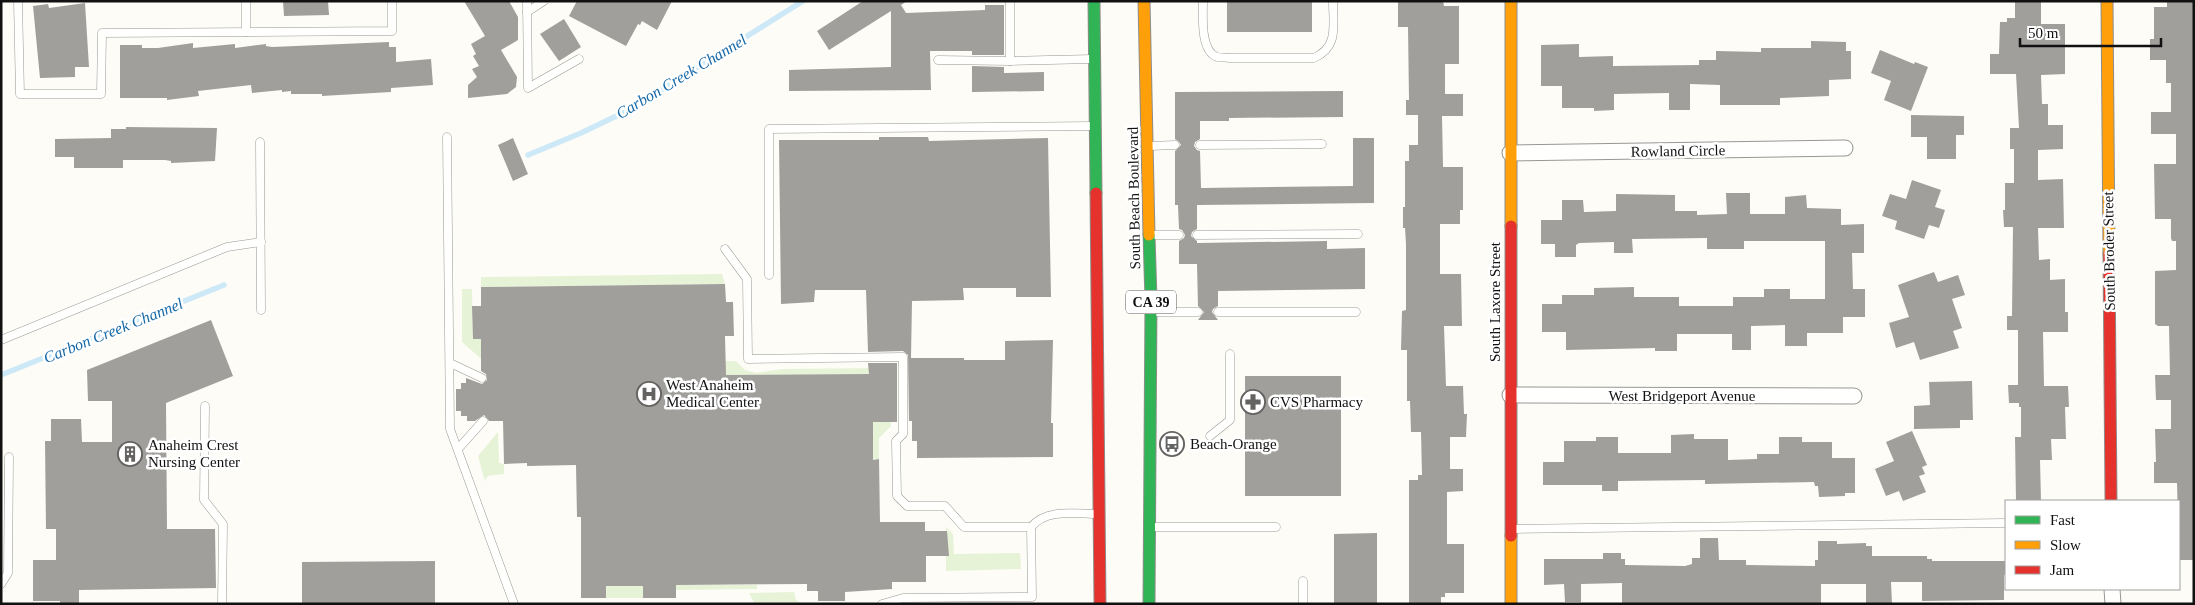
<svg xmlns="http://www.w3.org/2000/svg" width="2195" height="605" font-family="Georgia,serif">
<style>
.green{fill:#e7f3d7}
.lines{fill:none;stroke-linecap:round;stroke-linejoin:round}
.stream{stroke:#cde8f7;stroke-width:5.5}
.building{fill:#a19f9c}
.lane-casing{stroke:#979795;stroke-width:9}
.street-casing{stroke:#979795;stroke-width:17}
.fast-casing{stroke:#8e8d8b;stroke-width:13}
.slow-casing{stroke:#8e8d8b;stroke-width:13}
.jam-casing{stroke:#8e8d8b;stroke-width:13}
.lane{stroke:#fffffe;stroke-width:8}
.street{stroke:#fffffe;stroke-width:15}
.fast{stroke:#30b455;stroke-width:11}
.slow{stroke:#ff9f0a;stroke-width:11}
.jam{stroke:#e5322d;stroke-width:11}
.labels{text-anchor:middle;stroke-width:5;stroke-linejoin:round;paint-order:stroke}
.shield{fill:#fff;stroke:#585858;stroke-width:1}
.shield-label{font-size:14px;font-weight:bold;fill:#111}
.street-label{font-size:15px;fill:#111;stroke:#fff}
.poi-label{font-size:15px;fill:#111;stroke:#fff;text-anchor:start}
.water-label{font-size:16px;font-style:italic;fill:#1768a6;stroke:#fff}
</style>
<rect width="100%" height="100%" fill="#fdfcf7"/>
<g class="green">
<polygon points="722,274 725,284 481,287 481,277"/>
<polygon points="462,289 472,289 473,339 481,339 481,357 513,357 496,372 462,342"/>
<polygon points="736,361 745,370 756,373 782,369 886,368 888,374 637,376 671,362"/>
<polygon points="891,399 891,426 879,438 879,459 873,460 873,422 889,422"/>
<polygon points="498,432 499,463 504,464 504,474 488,476 485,480 486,485 478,456"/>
<polygon points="946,527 953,534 954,554 1020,553 1021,569 946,571 946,556 949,555 947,553 947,533 949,531 946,531"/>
<polygon points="676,585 757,585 757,589 676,590"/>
<rect x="606" y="586" width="37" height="12"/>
<polygon points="794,592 796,600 803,604 755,604 749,593"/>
</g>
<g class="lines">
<g class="stream">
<polyline points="528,155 581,133 633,108 803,1"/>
<polyline points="1,375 224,285"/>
</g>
</g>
<g class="building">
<polygon points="283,1 328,1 329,15 284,16"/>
<polygon points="464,1 509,1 518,17 518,40 501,50 517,77 516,87 507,94 468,98 468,85 477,77 472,69 479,66 473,56 476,54 471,44 485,36"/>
<polygon points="577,1 672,1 657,30 642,21 640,25 638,24 626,46 569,16"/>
<polygon points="863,1 907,1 901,5 906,13 985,10 985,5 1004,5 1004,55 972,55 972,51 930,51 931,90 789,91 789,70 891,67 891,11 829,50 817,31"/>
<rect x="1227" y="1" width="85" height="31"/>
<polygon points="1398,1 1443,1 1444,6 1459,6 1459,64 1445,64 1445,94 1463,94 1463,116 1442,116 1443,167 1463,167 1463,210 1460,210 1460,224 1440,224 1440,274 1461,274 1462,326 1444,326 1446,386 1463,386 1464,414 1467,414 1466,437 1450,437 1450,469 1463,469 1463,491 1447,492 1447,544 1464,544 1464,593 1445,593 1445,597 1441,597 1441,604 1409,604 1409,480 1418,480 1418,475 1422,475 1421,432 1411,432 1410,401 1407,401 1407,350 1401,350 1402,311 1406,310 1406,244 1405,228 1403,228 1403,207 1405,207 1405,161 1409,161 1409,145 1418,145 1418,115 1406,115 1406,100 1409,100 1408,27 1398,27"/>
<polygon points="2015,1 2041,1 2041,24 2065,24 2065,74 2041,75 2042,104 2048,104 2048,125 2063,125 2063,149 2038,150 2038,180 2063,179 2064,228 2038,228 2039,260 2050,259 2050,280 2065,279 2065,312 2068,312 2068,332 2043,332 2044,386 2068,386 2069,407 2065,407 2066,439 2051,439 2052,460 2040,460 2041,501 2016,501 2015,437 2021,437 2021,407 2019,407 2019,403 2009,403 2008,385 2018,385 2018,330 2007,330 2007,316 2012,316 2013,227 2004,227 2003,210 2005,210 2005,183 2014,183 2014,149 2010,149 2010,128 2019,128 2016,74 1990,74 1990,54 1999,54 2000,22 2007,22 2007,18 2015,18"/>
<polygon points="2167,1 2194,1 2194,560 2179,560 2177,483 2154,483 2154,462 2156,462 2155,429 2171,429 2171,400 2156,400 2155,375 2170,375 2169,326 2158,326 2155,324 2155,271 2176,270 2176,241 2172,241 2171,238 2171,219 2155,219 2154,164 2176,164 2176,134 2151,134 2151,112 2171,112 2171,83 2166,83 2166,60 2150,60 2150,39 2154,39 2154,7 2167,7"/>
<polygon points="85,3 89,67 75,67 75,77 40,78 33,6 48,4 49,8"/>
<polygon points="564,19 581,47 559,61 540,34"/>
<polygon points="1811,41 1846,42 1846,51 1851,51 1851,79 1829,80 1829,96 1780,98 1780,105 1720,105 1720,85 1690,84 1690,110 1669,110 1669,93 1614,94 1614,110 1594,111 1594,108 1562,108 1562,86 1541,86 1541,45 1579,44 1579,57 1613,56 1613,66 1699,65 1699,60 1716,60 1716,51 1761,52 1761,48 1811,48"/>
<polygon points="389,42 389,47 396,47 396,62 431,59 433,85 391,88 391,92 322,96 322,94 291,94 291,91 282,92 282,90 252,93 251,85 198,91 199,96 167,100 167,98 120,98 120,45 142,45 142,48 158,48 193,43 193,48 235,44 235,48 266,44 266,46 272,47"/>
<polygon points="1880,50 1914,64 1915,62 1928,67 1911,111 1884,100 1891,81 1871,73"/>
<polygon points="972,66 1004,67 1004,73 1044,72 1044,91 972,92"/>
<polygon points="1343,91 1343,117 1229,118 1229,121 1200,121 1200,139 1195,142 1194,146 1197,150 1200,151 1201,188 1353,186 1353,138 1374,138 1374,203 1197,205 1197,229 1192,232 1191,236 1197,241 1197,243 1327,241 1327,249 1365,248 1365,289 1218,291 1218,306 1213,309 1212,312 1218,320 1198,320 1204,312 1198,306 1197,264 1179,264 1179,241 1184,238 1185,235 1182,230 1179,229 1178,205 1175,205 1175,151 1181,145 1179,142 1175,139 1175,92"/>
<polygon points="1911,115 1964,116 1964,135 1956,135 1956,159 1927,159 1927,137 1911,137"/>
<polygon points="126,127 217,128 215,161 171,163 171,161 165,160 123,160 123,168 74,168 74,157 55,157 55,139 111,138 111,129 126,129"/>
<polygon points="879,137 928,137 929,141 1048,138 1051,297 1016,297 1016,288 963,288 964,300 912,301 911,358 964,358 964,360 1005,360 1005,341 1053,340 1051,423 1053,423 1053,457 917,458 917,441 912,441 912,421 909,421 908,355 903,351 868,352 866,290 815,290 814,302 781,304 779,140 879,140"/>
<polygon points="513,138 528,174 513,181 498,145"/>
<polygon points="1912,180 1941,190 1935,207 1945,210 1939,228 1929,225 1924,239 1895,229 1897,221 1882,216 1890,194 1906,199"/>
<polygon points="1726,193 1750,193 1750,214 1785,214 1785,197 1806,195 1807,208 1841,209 1841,225 1864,224 1864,253 1852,253 1853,289 1865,289 1865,317 1843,317 1843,333 1807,333 1807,346 1785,346 1785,325 1751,326 1751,350 1732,350 1732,334 1677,334 1677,351 1655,351 1655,348 1566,350 1566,332 1542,332 1542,304 1562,304 1562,295 1594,295 1594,288 1634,287 1634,297 1679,297 1679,306 1733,306 1733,297 1764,297 1764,289 1790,289 1790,299 1825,299 1825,241 1744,241 1744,249 1707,249 1707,238 1632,239 1633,253 1614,253 1614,242 1579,243 1576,245 1576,257 1555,257 1555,244 1541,244 1541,220 1562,220 1562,200 1583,200 1584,212 1616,211 1616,194 1675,195 1675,211 1697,211 1697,215 1727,214"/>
<polygon points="1934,272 1938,282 1958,275 1965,295 1952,299 1962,328 1953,331 1959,348 1920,360 1914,342 1896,348 1889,323 1909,317 1898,285"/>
<polygon points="725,284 726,302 733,302 734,336 725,336 726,375 869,374 868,363 897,363 897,422 873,422 873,460 879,459 880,522 925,522 925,531 947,531 949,556 926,556 926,582 892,582 892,589 845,592 845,601 818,601 818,591 807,591 807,584 676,585 676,598 643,598 643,586 606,586 606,598 581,598 581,517 577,517 576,465 527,466 527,463 504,464 503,421 489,421 484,415 475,421 467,421 467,416 461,416 461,411 456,411 456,389 461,389 461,383 466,383 466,378 482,384 487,380 486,374 481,371 481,339 473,339 472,306 481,306 481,287"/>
<polygon points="211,320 233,376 166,403 167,529 215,529 216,588 79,590 79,604 60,604 60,601 33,601 33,560 56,560 56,529 46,529 45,441 51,441 51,419 81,419 82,442 112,442 112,401 88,401 87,370"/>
<rect x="1245" y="376" width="96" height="120"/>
<polygon points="1972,381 1973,420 1960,420 1960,428 1914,429 1914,406 1930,405 1929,382"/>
<polygon points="1912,431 1927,465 1922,467 1925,474 1919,476 1926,492 1903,501 1899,491 1886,496 1875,469 1894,461 1886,442"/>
<polygon points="1694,434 1694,439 1728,439 1728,460 1757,459 1757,454 1779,454 1779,437 1802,437 1802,442 1832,442 1832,458 1855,458 1855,493 1845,493 1845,496 1819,497 1818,486 1815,486 1814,482 1705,484 1705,480 1618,481 1618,491 1602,491 1602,485 1543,485 1543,462 1564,462 1564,441 1596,441 1596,437 1618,437 1618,453 1671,453 1671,435"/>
<polygon points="1377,533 1377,604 1334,604 1334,534"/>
<polygon points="1700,538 1718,538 1719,560 1746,560 1746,565 1815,566 1815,560 1818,560 1818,541 1837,541 1837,544 1866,543 1866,546 1872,546 1872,556 1927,556 1927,559 1932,559 1932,561 2006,561 2006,575 2004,575 2004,600 1922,601 1922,582 1891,582 1892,604 1866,604 1866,584 1821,584 1821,604 1622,604 1622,583 1581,584 1581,602 1565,602 1564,584 1544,585 1544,559 1603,559 1603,553 1621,553 1621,559 1625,559 1625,565 1685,566 1692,564 1692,558 1700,558"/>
<polygon points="435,561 435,604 302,604 302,562"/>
</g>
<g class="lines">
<defs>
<g id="lane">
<polyline points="18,1 20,94 101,94 102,33 392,31 392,1"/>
<polyline points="246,1 246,32"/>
<polyline points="527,1 528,88 579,59"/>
<path d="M1203 1C1203 16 1200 51 1217 57 1221 58 1226 57 1229 58H1314C1339 47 1333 25 1333 1"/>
<polyline points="527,12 544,1"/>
<polyline points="938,60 1010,61 1010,1"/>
<polyline points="1010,61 1093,59"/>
<polyline points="447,137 450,429 514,604"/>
<polyline points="260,142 261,310"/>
<polyline points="1200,145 1322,144"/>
<polyline points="1150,146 1175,145"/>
<polyline points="1152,235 1179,235"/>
<polyline points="1197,235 1358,234"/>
<polyline points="725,249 747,279 748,359 903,357 903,434 896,441 897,496 907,506 945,506 964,527 1031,527"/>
<polyline points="769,275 769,129 1093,126"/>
<polyline points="1153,312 1198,312"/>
<polyline points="1218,312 1356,312"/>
<polyline points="1,340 227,247 261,242"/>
<polyline points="450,363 482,378"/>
<polyline points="205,406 204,500 223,524 222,604"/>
<polyline points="1210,436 1230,420 1230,354"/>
<polyline points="458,449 483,421"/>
<polyline points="1152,527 1276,527"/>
<polyline points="1512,529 2006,523"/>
<polyline points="1303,581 1303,604"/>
<polyline points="1,584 8,573 9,457"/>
<path d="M882 604 903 598 1032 597 1031 527C1047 508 1076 514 1098 514"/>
</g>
<g id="street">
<polyline points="1510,153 1845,148"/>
<polyline points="1510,395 1854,396"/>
<polyline points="2112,589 2113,604"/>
</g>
<g id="fast">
<polyline points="1094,1 1096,193"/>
<polyline points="1149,604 1151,300 1149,235"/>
</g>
<g id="slow">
<polyline points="1144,1 1149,235"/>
<polyline points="1511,1 1511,226"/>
<polyline points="2107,1 2109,254"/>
<polyline points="1511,536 1511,604"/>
</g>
<g id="jam">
<polyline points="1096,193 1100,604"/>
<polyline points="1511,226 1511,536"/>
<polyline points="2109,254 2111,501"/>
</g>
</defs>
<use href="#lane" class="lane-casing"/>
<use href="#street" class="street-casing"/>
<use href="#fast" class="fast-casing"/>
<use href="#slow" class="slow-casing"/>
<use href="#jam" class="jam-casing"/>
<use href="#lane" class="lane"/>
<use href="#street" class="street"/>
<use href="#fast" class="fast"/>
<use href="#slow" class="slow"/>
<use href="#jam" class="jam"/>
</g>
<defs>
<symbol id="hospital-ring" viewBox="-11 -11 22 22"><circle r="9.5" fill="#fff" stroke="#646362" stroke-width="1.5"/><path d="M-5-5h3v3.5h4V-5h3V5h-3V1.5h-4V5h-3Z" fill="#646362"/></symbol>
<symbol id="pharmacy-ring" viewBox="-11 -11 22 22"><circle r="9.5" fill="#fff" stroke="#646362" stroke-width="1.5"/><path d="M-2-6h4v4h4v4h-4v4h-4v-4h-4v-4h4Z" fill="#646362"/></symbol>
<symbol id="bus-ring" viewBox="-11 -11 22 22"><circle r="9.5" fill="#fff" stroke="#646362" stroke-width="1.5"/><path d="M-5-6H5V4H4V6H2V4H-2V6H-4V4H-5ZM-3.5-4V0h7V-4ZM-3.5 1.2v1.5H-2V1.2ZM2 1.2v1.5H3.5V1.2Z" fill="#646362"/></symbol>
<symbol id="building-ring" viewBox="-11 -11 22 22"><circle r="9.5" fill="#fff" stroke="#646362" stroke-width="1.5"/><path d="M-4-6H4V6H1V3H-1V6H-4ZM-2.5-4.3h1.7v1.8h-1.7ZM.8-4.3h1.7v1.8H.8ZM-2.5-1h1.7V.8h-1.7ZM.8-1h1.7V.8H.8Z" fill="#646362"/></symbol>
</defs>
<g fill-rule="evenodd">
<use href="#hospital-ring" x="635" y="380" width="28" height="28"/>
<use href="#pharmacy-ring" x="1239" y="388" width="28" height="28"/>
<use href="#bus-ring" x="1158" y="430" width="28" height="28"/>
<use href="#building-ring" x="116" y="440" width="28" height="28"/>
</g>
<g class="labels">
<rect class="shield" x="1126" y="290.5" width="50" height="23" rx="4"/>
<g class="shield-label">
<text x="1151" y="307">CA 39</text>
</g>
<g class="street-label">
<text transform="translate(1678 151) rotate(-1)" y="5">Rowland Circle</text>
<text transform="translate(1134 198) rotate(-91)" y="5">South Beach Boulevard</text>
<text transform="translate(2109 251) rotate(-91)" y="5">South Broder Street</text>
<text transform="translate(1495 302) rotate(-90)" y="5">South Laxore Street</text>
<text x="1682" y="401">West Bridgeport Avenue</text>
</g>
<g class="poi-label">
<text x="666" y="390">West Anaheim<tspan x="666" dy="17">Medical Center</tspan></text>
<text x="1270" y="407">CVS Pharmacy</text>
<text x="1190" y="449">Beach-Orange</text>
<text x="148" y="450">Anaheim Crest<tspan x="148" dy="17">Nursing Center</tspan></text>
</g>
<g class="water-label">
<text transform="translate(681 76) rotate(-31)" y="6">Carbon Creek Channel</text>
<text transform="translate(113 330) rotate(-22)" y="6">Carbon Creek Channel</text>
</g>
</g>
<rect width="2195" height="605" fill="none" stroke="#111111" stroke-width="5"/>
<rect x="2005" y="500" width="175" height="90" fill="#ffffff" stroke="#a0a0a0"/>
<rect x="2015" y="516" width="25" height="8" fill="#30b455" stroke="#a0a0a0"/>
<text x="2050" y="525" font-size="15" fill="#111111">Fast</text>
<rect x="2015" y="541" width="25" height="8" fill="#ff9f0a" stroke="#a0a0a0"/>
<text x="2050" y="550" font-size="15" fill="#111111">Slow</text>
<rect x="2015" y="566" width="25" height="8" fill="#e5322d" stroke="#a0a0a0"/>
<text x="2050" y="575" font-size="15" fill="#111111">Jam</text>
<path d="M2020 38v8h141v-8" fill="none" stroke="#111111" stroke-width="2.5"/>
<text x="2028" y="38" font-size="15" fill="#111111" stroke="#ffffff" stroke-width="4" paint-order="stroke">50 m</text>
</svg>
